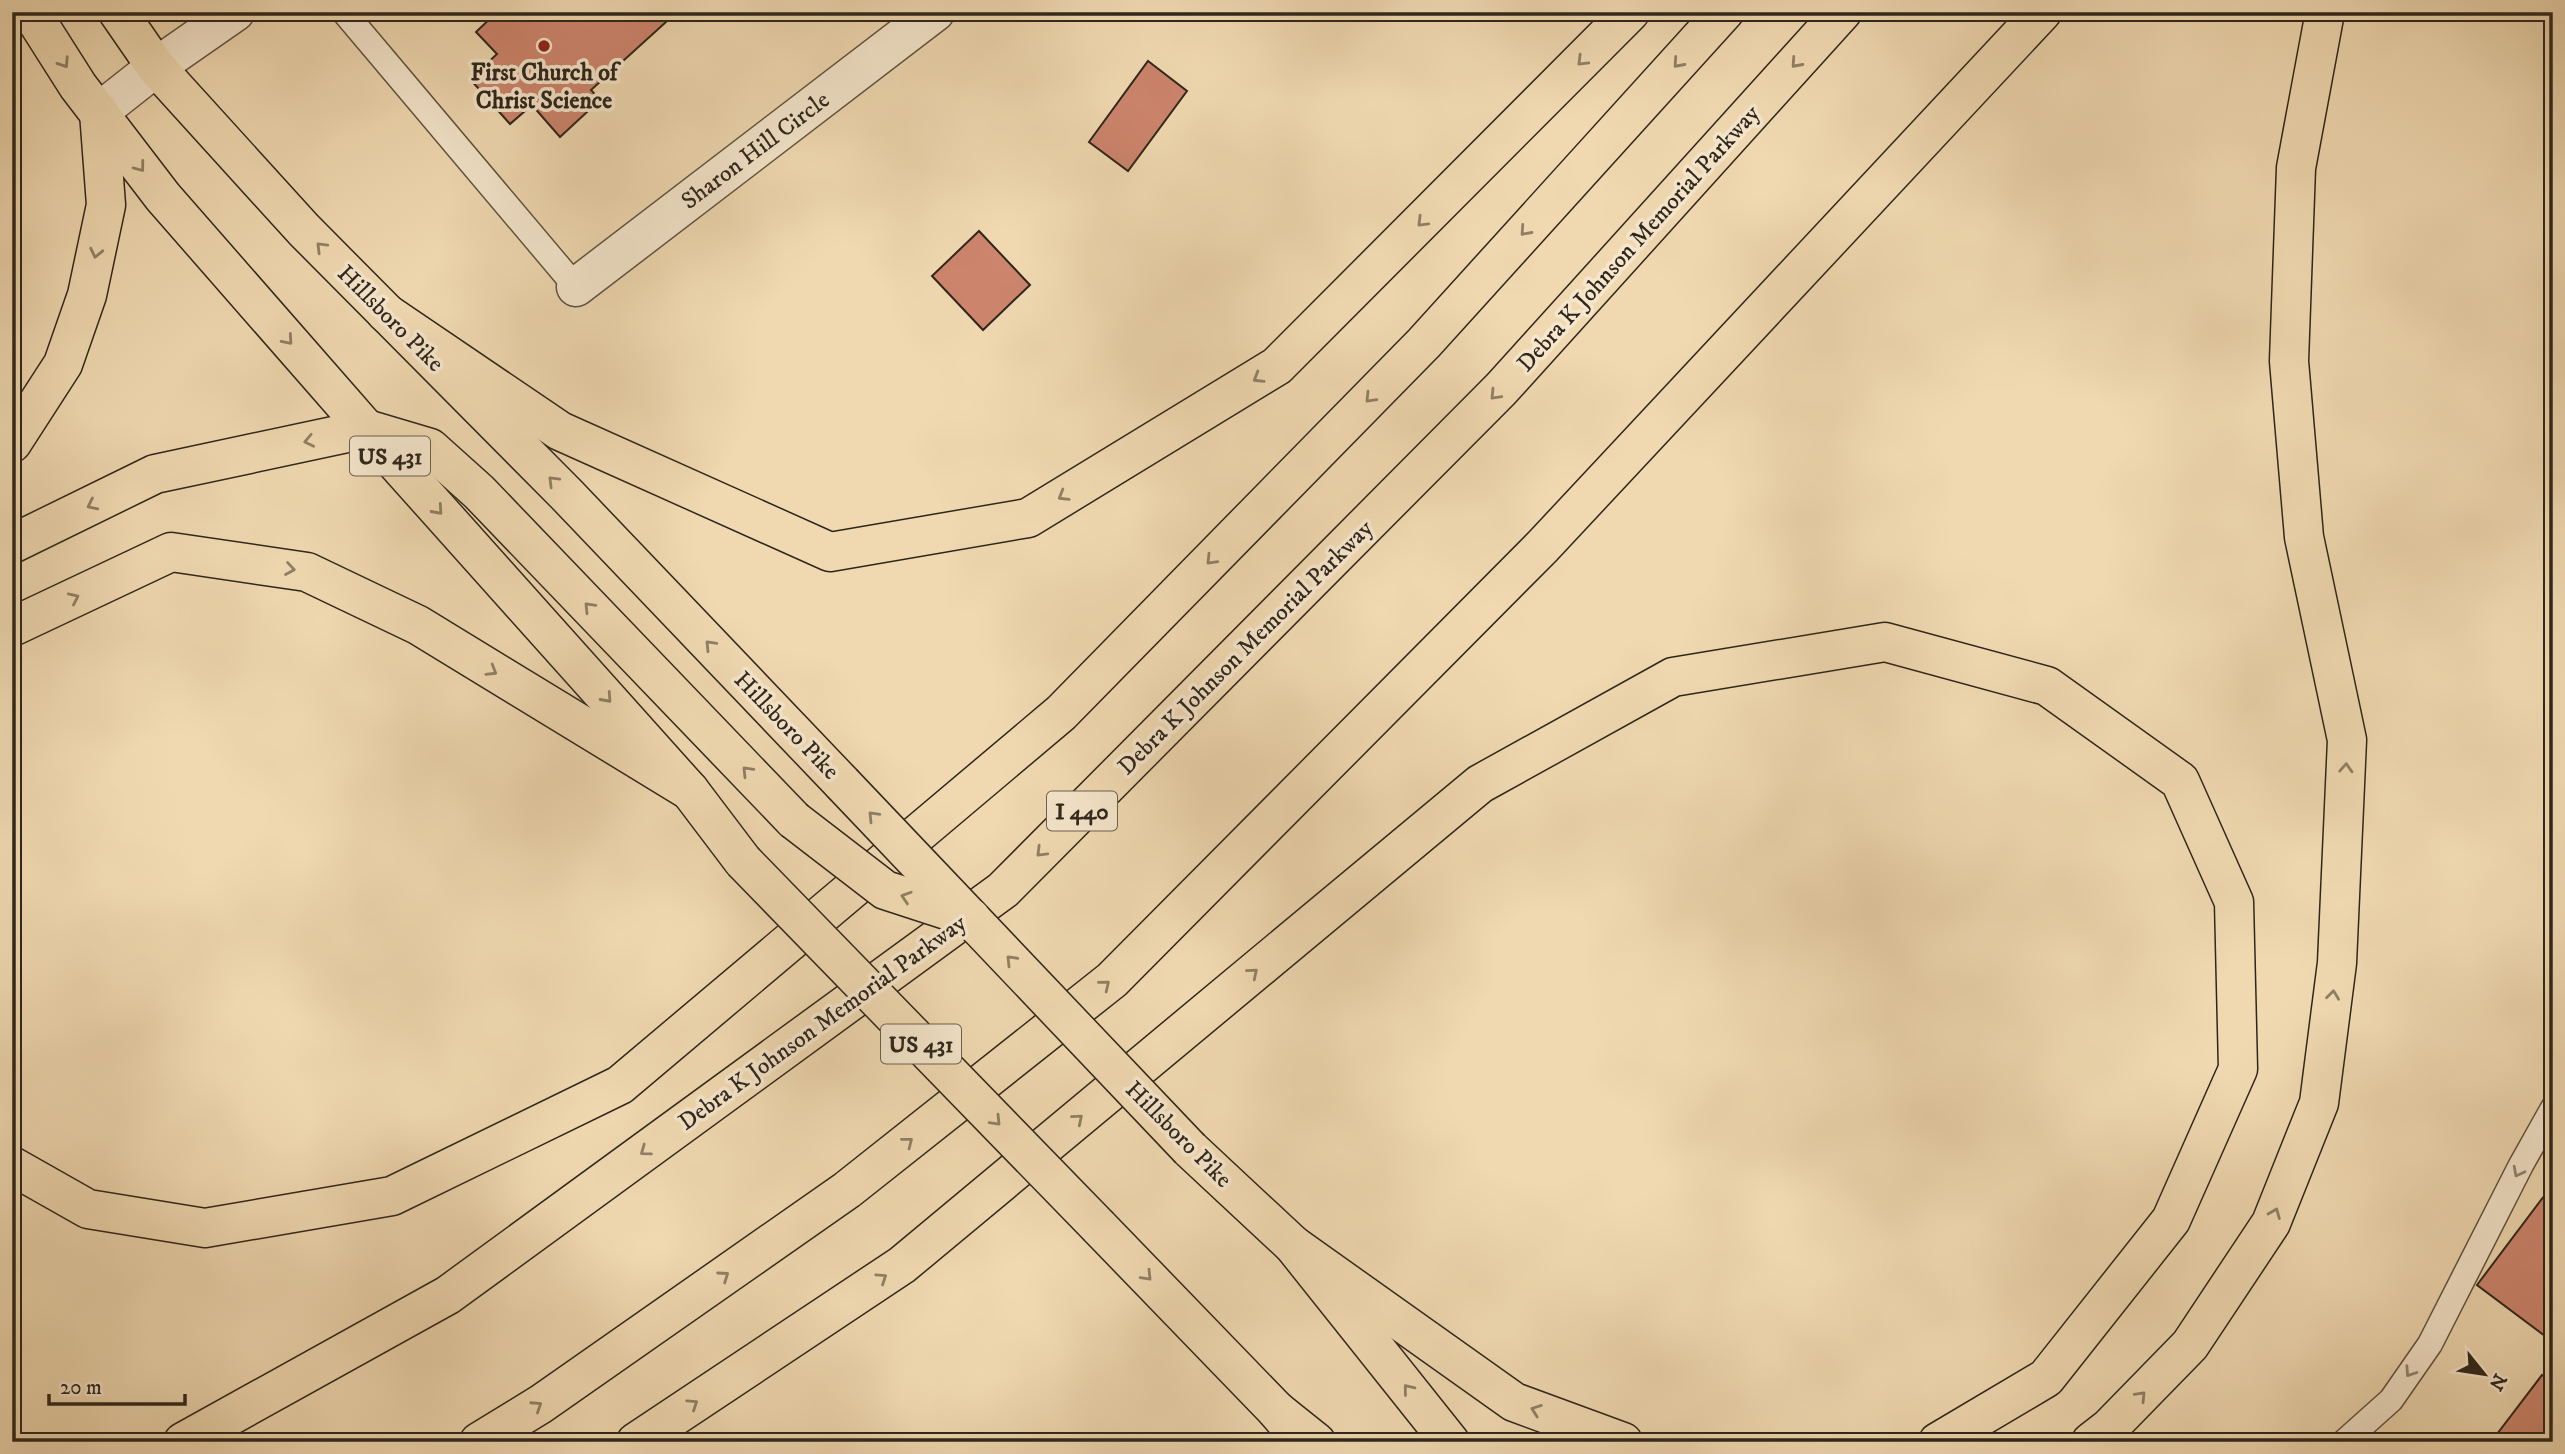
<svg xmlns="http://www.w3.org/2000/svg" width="2565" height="1454" font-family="'IM FELL DW Pica',serif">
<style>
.building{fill:#cd856d;stroke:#2e261c;stroke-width:2}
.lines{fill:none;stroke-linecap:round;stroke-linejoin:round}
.lane-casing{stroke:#5e5341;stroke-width:27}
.street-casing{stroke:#5e5341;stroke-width:41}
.primary-casing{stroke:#2e261c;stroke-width:41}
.highway-casing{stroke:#2e261c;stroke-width:41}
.lane{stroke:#f5e6cc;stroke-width:24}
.street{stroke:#f5e6cc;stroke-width:38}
.primary{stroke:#f0d9b1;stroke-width:38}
.highway{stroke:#f0d9b1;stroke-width:38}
.primary-bridge-casing{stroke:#2e261c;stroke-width:41;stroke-linecap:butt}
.highway-bridge-casing{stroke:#2e261c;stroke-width:41;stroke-linecap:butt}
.primary-bridge{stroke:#f0d9b1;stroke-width:38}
.highway-bridge{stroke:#f0d9b1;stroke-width:38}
.oneway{stroke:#8f8066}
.oneway2{stroke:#928674}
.poi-dot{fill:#8f2418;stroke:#f5e6cc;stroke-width:2.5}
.labels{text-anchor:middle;stroke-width:7;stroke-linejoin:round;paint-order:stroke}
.shield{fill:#f5e6cc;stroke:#6a6051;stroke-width:2}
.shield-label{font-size:23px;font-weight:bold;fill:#2e261c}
.poi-label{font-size:24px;font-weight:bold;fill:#2e261c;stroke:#f5e6cc}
.street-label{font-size:24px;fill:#2e261c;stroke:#f5e6cc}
</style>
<rect width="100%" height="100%" fill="#f0d9b1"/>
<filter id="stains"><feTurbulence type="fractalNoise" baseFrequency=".00286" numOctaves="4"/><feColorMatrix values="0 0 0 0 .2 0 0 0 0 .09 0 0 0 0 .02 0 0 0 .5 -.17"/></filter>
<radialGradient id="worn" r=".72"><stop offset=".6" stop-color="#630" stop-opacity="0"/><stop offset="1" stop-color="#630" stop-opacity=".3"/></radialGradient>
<g class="building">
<polygon points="497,12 531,12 537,19 544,12 677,12 591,90 600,100 560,137 532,105 510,124 470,79 497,54 476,32"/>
<polygon points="1148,61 1187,91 1128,171 1089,142"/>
<polygon points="979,231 1030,285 983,330 932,276"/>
<polygon points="2547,1192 2553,1196 2553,1342 2477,1285"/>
<polygon points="2542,1375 2553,1383 2553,1442 2491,1442"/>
</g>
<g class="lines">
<defs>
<g id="lane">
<polyline points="344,12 576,287"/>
<polyline points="2344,1442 2391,1400 2430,1344 2521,1165 2553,1108"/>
</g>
<g id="street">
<polyline points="99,112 156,67 235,12"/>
<polyline points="576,287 935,12"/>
</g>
<g id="primary">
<polyline points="31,12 78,86 163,197 366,429 690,791 743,861"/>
<polyline points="118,12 156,67 304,230 568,496 842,783"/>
<polyline points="1190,1149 1293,1245 1450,1442"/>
<polyline points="1099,1227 1276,1410 1297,1435"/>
</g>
<g id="highway">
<polyline points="386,313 560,431 830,552 1028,518 1277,366 1630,12"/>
<polyline points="12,443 63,364 87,295 106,205 99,112"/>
<polyline points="12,544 155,474 366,429 430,448 479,492 794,820"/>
<polyline points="12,627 171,552 307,572 418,625 690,791"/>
<polyline points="12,1166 88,1209 205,1228 392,1196 620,1085 1061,713 1424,343 1724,12"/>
<polyline points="1293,1245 1514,1402 1623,1442"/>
<polyline points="1276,1410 1316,1442"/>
<polyline points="183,1442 448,1295 1003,890 1501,389 1842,12"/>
<polyline points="479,1442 541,1404 847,1190 1112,980 1543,546 2042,12"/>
<polyline points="636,1442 902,1265 1480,784 1673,677 1885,642 2047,686 2180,781 2234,902 2238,1069 2171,1220 2046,1378 1938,1442"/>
<polyline points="2091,1442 2109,1428 2190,1345 2271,1223 2319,1103 2337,963 2347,740 2304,537 2289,361 2296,168 2325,12"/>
</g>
</defs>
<use href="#lane" class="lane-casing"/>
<use href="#street" class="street-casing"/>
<use href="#primary" class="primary-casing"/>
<use href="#highway" class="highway-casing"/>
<use href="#lane" class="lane"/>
<use href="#street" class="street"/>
<use href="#primary" class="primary"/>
<use href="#highway" class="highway"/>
<defs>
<g id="primary-bridge">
<polyline points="842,783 1190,1149"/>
<polyline points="743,861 1099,1227"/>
</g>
<polyline id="highway-bridge" points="794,820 885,890 971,918"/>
</defs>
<use href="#primary-bridge" class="primary-bridge-casing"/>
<use href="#highway-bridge" class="highway-bridge-casing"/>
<use href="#primary-bridge" class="primary-bridge"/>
<use href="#highway-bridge" class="highway-bridge"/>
</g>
<defs><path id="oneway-chevron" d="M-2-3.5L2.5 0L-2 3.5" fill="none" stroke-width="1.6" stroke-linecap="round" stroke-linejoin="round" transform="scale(1.75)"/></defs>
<g class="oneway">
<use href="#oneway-chevron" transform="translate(1582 61) rotate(135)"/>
<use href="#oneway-chevron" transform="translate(64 63) rotate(57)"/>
<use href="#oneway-chevron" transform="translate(1678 63) rotate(132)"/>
<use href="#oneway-chevron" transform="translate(1796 63) rotate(132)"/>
<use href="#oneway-chevron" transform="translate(140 167) rotate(53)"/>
<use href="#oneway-chevron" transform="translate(1422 222) rotate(135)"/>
<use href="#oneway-chevron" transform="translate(1525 231) rotate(132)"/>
<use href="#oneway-chevron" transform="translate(321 247) rotate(-135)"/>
<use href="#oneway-chevron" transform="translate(96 253) rotate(102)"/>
<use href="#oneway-chevron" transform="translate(288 340) rotate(49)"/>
<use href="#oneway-chevron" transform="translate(1258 378) rotate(149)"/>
<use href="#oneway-chevron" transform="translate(1495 395) rotate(134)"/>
<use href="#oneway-chevron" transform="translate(1370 398) rotate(134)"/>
<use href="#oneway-chevron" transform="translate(309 441) rotate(168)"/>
<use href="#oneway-chevron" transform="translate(553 481) rotate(-135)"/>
<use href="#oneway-chevron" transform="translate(1063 496) rotate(149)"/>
<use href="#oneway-chevron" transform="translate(92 505) rotate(154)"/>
<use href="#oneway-chevron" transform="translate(438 510) rotate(48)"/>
<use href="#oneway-chevron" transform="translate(1211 560) rotate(134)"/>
<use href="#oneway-chevron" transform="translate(290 569) rotate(9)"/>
<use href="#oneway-chevron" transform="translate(74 598) rotate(-25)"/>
<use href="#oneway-chevron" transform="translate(589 607) rotate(-134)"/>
<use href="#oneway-chevron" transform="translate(710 645) rotate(-134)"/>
<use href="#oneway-chevron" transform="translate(492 671) rotate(31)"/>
<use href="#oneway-chevron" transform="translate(607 698) rotate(48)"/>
<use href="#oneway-chevron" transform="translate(2346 768) rotate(-87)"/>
<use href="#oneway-chevron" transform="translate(747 771) rotate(-134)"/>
<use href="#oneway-chevron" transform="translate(873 816) rotate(-134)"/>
<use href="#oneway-chevron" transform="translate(1041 852) rotate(135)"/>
<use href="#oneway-chevron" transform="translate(906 897) rotate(-162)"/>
<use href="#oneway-chevron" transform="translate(1011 960) rotate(-134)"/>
<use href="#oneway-chevron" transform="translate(1253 973) rotate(-40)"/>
<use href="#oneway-chevron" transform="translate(1105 985) rotate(-39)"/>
<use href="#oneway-chevron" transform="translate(2333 995) rotate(-83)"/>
<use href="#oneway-chevron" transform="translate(1078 1119) rotate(-40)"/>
<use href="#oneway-chevron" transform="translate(996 1121) rotate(46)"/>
<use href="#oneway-chevron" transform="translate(908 1142) rotate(-38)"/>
<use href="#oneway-chevron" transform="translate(645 1151) rotate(144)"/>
<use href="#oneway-chevron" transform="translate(2275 1213) rotate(-68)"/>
<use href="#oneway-chevron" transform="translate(724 1276) rotate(-35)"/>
<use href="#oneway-chevron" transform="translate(1147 1276) rotate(46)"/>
<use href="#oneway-chevron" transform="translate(882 1278) rotate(-34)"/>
<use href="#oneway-chevron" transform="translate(1408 1389) rotate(-129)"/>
<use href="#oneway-chevron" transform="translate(2141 1396) rotate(-46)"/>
<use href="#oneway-chevron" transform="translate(693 1404) rotate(-34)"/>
<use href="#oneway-chevron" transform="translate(537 1406) rotate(-33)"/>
<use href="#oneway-chevron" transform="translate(1536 1410) rotate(-160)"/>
</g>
<g class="oneway2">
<use href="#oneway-chevron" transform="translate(2518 1172) rotate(117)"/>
<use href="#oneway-chevron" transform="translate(2410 1372) rotate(124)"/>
</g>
<circle class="poi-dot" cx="544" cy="46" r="7"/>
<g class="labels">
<g class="shield">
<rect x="350" y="436.5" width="80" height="39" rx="5"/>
<rect x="1047" y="791.5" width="70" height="39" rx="5"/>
<rect x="881" y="1024.5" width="80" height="39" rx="5"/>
</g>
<g class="shield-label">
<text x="390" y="464">US 431</text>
<text x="1082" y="819">I 440</text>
<text x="921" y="1052">US 431</text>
</g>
<g class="poi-label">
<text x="544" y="80">First Church of<tspan x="544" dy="28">Christ Science</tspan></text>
</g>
<g class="street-label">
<text transform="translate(755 150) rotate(-37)" y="8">Sharon Hill Circle</text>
<text transform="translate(1638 238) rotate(-48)" y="8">Debra K Johnson Memorial Parkway</text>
<text transform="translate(391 318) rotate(45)" y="8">Hillsboro Pike</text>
<text transform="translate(1245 647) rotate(-45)" y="8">Debra K Johnson Memorial Parkway</text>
<text transform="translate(787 725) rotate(46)" y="8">Hillsboro Pike</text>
<text transform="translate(822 1022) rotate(-36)" y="8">Debra K Johnson Memorial Parkway</text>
<text transform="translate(1179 1134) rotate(45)" y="8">Hillsboro Pike</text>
</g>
</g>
<rect width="2565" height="1454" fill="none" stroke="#f0d9b1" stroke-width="42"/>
<rect x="14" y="14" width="2537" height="1426" fill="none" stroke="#2e261c" stroke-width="3.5"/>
<rect x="21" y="21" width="2523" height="1412" fill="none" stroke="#2e261c" stroke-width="2"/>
<g transform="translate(2484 1374) rotate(120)" stroke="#f5e6cc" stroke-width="5" paint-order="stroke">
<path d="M0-5L12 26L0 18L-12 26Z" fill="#2e261c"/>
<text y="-10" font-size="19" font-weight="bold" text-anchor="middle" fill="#2e261c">N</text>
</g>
<path d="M49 1394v10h136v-10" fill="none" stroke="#2e261c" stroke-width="3.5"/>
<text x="60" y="1394" font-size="21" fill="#2e261c" stroke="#f5e6cc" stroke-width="5" paint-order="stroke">20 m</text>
<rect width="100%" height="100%" filter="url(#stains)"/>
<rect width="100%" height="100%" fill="url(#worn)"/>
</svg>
